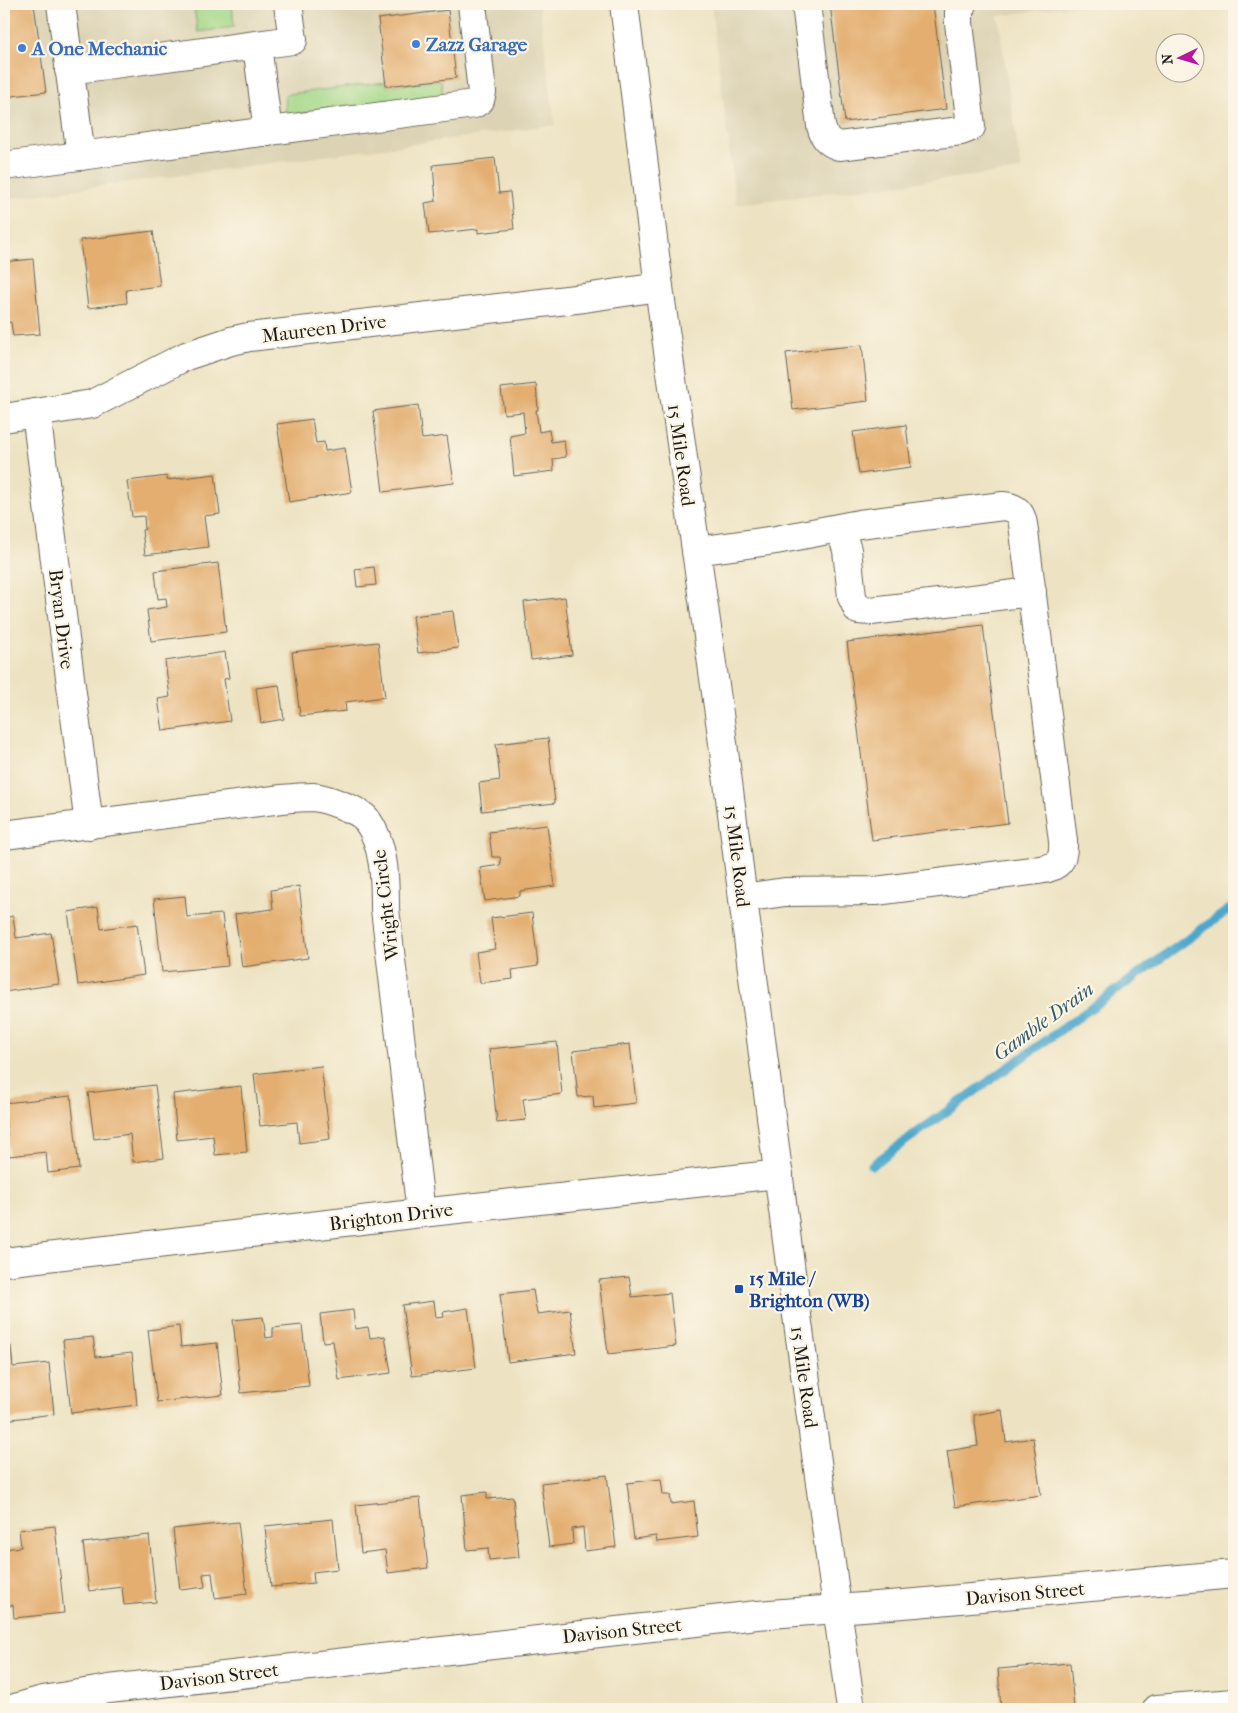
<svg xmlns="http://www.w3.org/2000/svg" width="1238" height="1713" font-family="'IM FELL French Canon',serif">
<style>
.built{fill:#dcd3b4}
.green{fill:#a3d787;stroke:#607a52}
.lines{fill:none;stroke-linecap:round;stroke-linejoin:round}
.stream{stroke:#4ea7cc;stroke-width:9}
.building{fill:#e3ae70}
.minor-casing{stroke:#656256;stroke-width:30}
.major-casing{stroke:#656256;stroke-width:30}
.minor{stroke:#fff;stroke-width:28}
.major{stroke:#fff;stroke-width:28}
.shop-dot{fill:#3f7fe0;stroke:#fcf5e5;stroke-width:2}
.transit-dot{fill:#1a4fb4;stroke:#fcf5e5;stroke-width:2}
.labels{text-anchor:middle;stroke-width:4.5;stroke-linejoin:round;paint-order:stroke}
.shop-label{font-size:19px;font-weight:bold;fill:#366cbe;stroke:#fcf5e5;text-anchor:start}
.street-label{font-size:19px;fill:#1c1c1c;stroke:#fcf5e5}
.transit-label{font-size:19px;font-weight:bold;fill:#164399;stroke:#fcf5e5;text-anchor:start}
.water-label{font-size:20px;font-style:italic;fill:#325b6b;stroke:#fcf5e5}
</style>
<rect width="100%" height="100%" fill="#fcf5e5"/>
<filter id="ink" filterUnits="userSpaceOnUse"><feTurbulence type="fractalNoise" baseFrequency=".02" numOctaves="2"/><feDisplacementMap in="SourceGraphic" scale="10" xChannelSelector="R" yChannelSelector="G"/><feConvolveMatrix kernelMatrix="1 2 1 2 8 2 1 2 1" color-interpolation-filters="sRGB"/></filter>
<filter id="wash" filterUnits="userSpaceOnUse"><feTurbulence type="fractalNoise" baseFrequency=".0096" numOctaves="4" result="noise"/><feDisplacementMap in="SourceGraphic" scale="20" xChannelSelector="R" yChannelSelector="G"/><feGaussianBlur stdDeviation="1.12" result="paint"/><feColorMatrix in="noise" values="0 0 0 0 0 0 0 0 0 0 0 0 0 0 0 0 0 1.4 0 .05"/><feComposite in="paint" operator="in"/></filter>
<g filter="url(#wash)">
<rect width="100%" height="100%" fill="#ede3c3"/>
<g class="built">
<polygon points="4,4 539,4 555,125 4,199"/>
<polygon points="711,4 1083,4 998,16 1021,170 736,204"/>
</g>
<g class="green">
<polygon points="197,4 232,4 234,27 198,32 194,9"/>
<polygon points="441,80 443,94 442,97 288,115 286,111 285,96 289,94 386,82 386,86"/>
</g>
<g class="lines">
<polyline class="stream" points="872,1165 1234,906"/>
</g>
<g id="blocks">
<g class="building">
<polygon points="4,4 34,4 46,92 4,97"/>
<polygon points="830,4 933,4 946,109 845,122"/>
<polygon points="448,10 456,78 386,86 378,19"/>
<polygon points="495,158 499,193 510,192 514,229 478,233 478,229 429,234 425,203 436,201 433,165"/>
<polygon points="153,231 160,286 126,290 127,303 88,308 80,240"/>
<polygon points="33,259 40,334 13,336 11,322 4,323 4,262"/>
<polygon points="862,345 868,401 793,410 786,353"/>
<polygon points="536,384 538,410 536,410 539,432 549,430 551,442 564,440 566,457 553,459 554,471 514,476 510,436 525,433 523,412 504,414 501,388"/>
<polygon points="418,405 422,439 447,436 454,483 383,492 373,411"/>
<polygon points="312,419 316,443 324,442 325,451 345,448 352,492 289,502 277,424"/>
<polygon points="906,425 911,467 859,474 853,432"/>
<polygon points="215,474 220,514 204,516 208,547 145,555 142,530 145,529 144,516 132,517 127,481 167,476 167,480"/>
<polygon points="218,563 226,632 151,641 147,610 167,607 166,598 158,599 155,571"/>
<polygon points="374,567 376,585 357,587 355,569"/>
<polygon points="565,597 572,655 531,660 524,602"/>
<polygon points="453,611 458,648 418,653 413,616"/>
<polygon points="983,625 1008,823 872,840 847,642"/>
<polygon points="378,642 385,697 345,702 346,711 300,716 292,652"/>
<polygon points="225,652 229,678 224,679 230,721 163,731 158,699 170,697 165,661"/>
<polygon points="279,685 284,719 261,723 256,688"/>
<polygon points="548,738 555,803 482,811 479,783 500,780 496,744"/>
<polygon points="547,825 555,886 520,891 520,896 485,901 480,868 501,865 500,857 492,857 489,832"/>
<polygon points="299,886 308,958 242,967 235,914 273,909 271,890"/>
<polygon points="185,896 187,917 222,914 228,966 162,972 154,899"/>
<polygon points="98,907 101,929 137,924 144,975 78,985 68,912"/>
<polygon points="532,913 538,966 512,970 513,979 480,983 476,952 495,949 491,918"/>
<polygon points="13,916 16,938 51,933 59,984 4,992 4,918"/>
<polygon points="557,1042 562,1094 523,1099 526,1120 497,1123 489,1049"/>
<polygon points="630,1044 636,1103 594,1108 593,1096 578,1097 573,1051"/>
<polygon points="321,1066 330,1139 299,1143 297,1122 260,1126 254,1074"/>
<polygon points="155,1085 164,1158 133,1162 130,1134 94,1139 88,1093"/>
<polygon points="241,1086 247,1152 215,1155 213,1136 177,1140 173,1094"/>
<polygon points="71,1096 79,1169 48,1173 46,1152 9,1156 4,1103"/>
<polygon points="629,1277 632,1297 670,1293 676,1346 608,1354 599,1280"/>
<polygon points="533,1290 537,1314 570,1310 576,1353 508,1362 500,1294"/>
<polygon points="434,1301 436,1318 444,1317 443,1312 468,1308 476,1368 412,1376 402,1305"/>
<polygon points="353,1310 355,1329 368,1327 370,1338 385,1336 391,1373 339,1380 333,1341 323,1342 320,1314"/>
<polygon points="263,1317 266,1338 273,1337 273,1328 302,1325 309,1386 241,1393 233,1320"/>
<polygon points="179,1326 181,1347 217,1343 223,1395 157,1402 148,1330"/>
<polygon points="93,1337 96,1357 132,1353 137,1405 71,1413 63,1340"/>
<polygon points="11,1346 13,1367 49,1363 54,1414 4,1420 4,1347"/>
<polygon points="1002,1410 1006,1442 1033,1438 1041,1495 955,1507 947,1451 978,1446 974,1415"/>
<polygon points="607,1475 616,1547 585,1551 583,1527 572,1529 573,1544 549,1547 541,1483"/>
<polygon points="661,1479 663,1495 670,1495 671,1504 694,1501 698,1537 657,1542 656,1536 634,1539 627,1483"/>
<polygon points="487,1492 487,1499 513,1497 519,1557 489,1560 488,1548 467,1550 462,1495"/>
<polygon points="420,1498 428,1568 388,1573 385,1550 361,1553 356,1505"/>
<polygon points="333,1519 338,1569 313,1572 314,1583 271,1587 265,1526"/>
<polygon points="238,1522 247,1594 215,1598 212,1573 203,1574 205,1587 180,1590 173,1529"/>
<polygon points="55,1526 64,1613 14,1618 13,1605 4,1606 4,1549 21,1547 19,1530"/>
<polygon points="149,1535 156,1602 124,1605 122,1587 89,1591 83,1543"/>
<polygon points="1070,1663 1074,1709 1001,1709 998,1669"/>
</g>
</g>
</g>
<g filter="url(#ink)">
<use href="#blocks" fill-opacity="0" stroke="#656256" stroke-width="1"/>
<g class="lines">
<defs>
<g id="minor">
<polyline points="61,4 81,156"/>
<path d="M806 4 821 126C824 137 827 142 839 146L961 131 971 127 959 23V12L962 4"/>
<polyline points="257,45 268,132"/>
<polyline points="69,70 293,40 288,4"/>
<polyline points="4,166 474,104 480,100 482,92 472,4"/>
<polyline points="36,413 89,825"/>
<polyline points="4,418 92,404 186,356 231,341 249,337 584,298 659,287"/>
<polyline points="840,528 847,550 852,597 858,610 871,611 1032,592"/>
<path d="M696 551 776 540 859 524 1003 506C1015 507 1021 512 1023 524L1063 841C1064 861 1059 867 1039 870L876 891 785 892 743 898"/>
<path d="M4 835 282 799C292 798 303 797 313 797 325 798 359 810 366 819 385 844 385 880 385 909L421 1213"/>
<polyline points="4,1262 421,1213 779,1174"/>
<polyline points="12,1709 43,1700 109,1689 757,1615 916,1603 1234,1574"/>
<polyline points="1157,1709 1234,1703"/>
</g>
<polyline id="major" points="624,4 659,287 721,728 791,1272 851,1709"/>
</defs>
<use href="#minor" class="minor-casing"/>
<use href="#major" class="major-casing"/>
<use href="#minor" class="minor"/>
<use href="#major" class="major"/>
</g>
</g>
<g class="shop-dot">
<circle cx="416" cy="44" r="5"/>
<circle cx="22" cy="48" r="5"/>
</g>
<rect class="transit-dot" x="734" y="1284" width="10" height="10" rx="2.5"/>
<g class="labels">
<g class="shop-label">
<text x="426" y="51">Zazz Garage</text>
<text x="32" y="55">A One Mechanic</text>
</g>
<g class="street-label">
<text transform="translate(324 328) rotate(-7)" y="7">Maureen Drive</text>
<text transform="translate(682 455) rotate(82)" y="7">15 Mile Road</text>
<text transform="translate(62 619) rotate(83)" y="7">Bryan Drive</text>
<text transform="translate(738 856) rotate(83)" y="7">15 Mile Road</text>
<text transform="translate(385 905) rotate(-97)" y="7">Wright Circle</text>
<text transform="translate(391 1216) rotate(-7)" y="7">Brighton Drive</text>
<text transform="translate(805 1377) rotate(82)" y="7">15 Mile Road</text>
<text transform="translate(1025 1593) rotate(-5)" y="7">Davison Street</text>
<text transform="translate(622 1630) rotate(-6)" y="7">Davison Street</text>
<text transform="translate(219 1676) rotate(-7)" y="7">Davison Street</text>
</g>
<g class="transit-label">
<text x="749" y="1285">15 Mile /<tspan x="749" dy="22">Brighton (WB)</tspan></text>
</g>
<g class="water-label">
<text transform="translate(1043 1021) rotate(-36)" y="7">Gamble Drain</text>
</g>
</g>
<rect width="1238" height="1713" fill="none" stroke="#fcf5e5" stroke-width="20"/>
<g transform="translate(1180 58) rotate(265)"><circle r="24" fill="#fcf5e5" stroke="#a29e95"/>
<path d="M0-4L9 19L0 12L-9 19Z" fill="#b5179e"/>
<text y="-8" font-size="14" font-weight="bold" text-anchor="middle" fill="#1c1c1c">N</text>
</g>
</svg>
